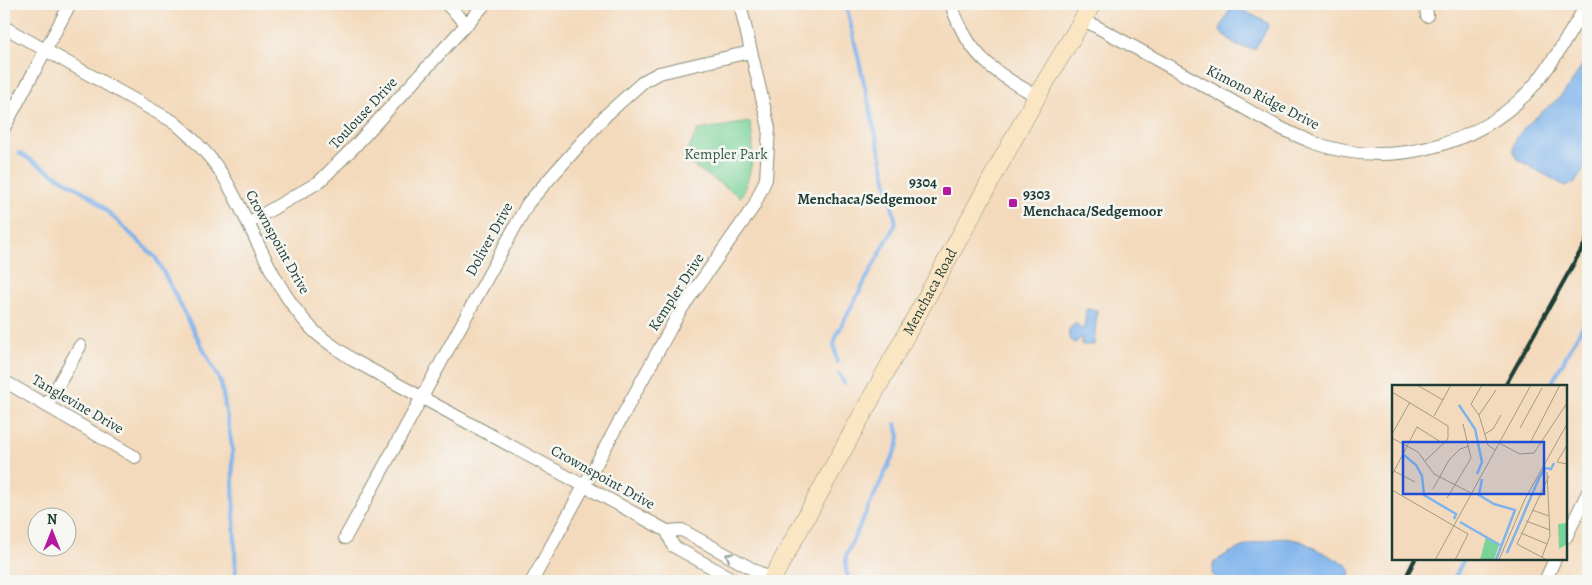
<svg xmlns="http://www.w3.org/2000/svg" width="1592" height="585" font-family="Alegreya,serif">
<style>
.green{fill:#7ad399;stroke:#4c8866}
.water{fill:#7eb3ec;stroke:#4e7890}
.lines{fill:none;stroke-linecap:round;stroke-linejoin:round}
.stream{stroke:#7eb3ec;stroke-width:4}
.street-casing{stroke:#8a8c78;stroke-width:14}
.secondary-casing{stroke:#8a8c78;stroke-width:19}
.street{stroke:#fff;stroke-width:12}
.secondary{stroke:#fbe6c4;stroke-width:18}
.rail{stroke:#1f3d34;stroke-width:4}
.oneway{stroke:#8f9e9a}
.poi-dot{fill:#b5179e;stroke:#f6f6f2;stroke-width:2}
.labels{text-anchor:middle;stroke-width:5;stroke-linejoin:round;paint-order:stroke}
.street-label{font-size:15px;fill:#1f3d34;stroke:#f6f6f2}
.park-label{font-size:15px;fill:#315b48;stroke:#f6f6f2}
.poi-label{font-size:15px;font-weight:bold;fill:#1f3d34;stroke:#f6f6f2;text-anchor:end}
.inset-river{fill:none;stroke:#7eb3ec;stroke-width:2.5}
.inset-road{fill:none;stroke:#9f9b86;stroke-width:1}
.view{fill:#1d4ed8;fill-opacity:0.15;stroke:#1d4ed8;stroke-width:2.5}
.inset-edge{fill:none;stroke:#1f3d34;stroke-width:2.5}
</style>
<rect width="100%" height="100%" fill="#f6f6f2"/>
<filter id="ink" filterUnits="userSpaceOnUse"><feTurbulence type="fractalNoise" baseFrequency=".02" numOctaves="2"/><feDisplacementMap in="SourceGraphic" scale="10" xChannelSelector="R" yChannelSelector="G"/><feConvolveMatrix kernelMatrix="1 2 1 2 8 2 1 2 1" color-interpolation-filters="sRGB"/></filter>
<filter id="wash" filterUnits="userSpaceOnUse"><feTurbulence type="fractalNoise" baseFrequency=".0096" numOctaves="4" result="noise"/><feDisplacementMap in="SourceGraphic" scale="20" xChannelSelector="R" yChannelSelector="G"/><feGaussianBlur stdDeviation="1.12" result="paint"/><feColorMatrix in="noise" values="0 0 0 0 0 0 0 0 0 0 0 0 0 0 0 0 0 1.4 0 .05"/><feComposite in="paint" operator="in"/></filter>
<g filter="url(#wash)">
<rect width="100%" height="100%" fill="#f4dabc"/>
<path class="green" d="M750 122C756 150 752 172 741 197L683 159 698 130Z"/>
<g class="water">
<polygon points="1235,6 1268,23 1268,27 1255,49 1237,46 1221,32 1220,29 1230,9"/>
<path d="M1588 54V162L1575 183 1565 186 1517 159C1500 135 1553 108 1565 91 1574 80 1581 67 1588 54Z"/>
<path d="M1086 309 1097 310 1094 345H1082V337L1076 343C1069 341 1067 335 1070 328L1076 323 1081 329H1084Z"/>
<path d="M1286 538 1301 541 1347 565 1350 570 1348 581H1220L1212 574 1214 562C1236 547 1259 539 1286 538Z"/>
</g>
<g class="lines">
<g class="stream">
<polyline points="19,153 92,197 156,258 221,383 232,446 236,581"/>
<polyline points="837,362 834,344 837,334 896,223 846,4"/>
<polyline points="839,374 844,383"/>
<polyline points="1550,386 1588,316"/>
<polyline points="850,581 846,571 846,555 898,445 899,437 896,424"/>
<polyline points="1453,581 1464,559"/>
</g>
</g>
</g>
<g filter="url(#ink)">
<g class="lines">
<defs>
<g id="street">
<polyline points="446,4 467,24"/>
<path d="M951 4C967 53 993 73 1037 96"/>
<polyline points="1426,4 1427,16"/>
<path d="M1084 20C1127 43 1170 67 1214 91 1247 109 1279 130 1315 143 1387 169 1475 147 1528 92 1552 66 1569 34 1587 4"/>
<path d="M4 27 174 122C193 138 212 157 225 179 254 228 272 288 313 330 324 341 340 350 353 360L667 531 682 530 772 580"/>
<polyline points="4,128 70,4"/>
<polyline points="248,223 319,182 354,147 485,4"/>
<polyline points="4,381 135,457"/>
<polyline points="47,405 80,346"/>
<polyline points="667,531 673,546 736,581"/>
<polyline points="1566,537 1588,492"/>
<polyline points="345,538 528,203 606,115 644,81 659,73 750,52"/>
<polyline points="532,581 680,311 754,206 766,179 769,128 740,4"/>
<polyline points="1545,581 1555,559"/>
</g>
<g id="secondary">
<path id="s1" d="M771 581 1037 96 1092 4"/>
</g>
</defs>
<use href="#street" class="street-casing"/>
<use href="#secondary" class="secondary-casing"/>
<use href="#street" class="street"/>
<use href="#secondary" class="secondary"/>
<g class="rail">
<polyline points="1505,386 1588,238"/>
<polyline points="1404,581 1415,559"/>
</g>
</g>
<defs><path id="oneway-chevron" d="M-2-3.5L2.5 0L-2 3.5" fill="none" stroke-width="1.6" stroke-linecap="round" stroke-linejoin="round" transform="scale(1.25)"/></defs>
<use class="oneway" href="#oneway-chevron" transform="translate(729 556) rotate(-151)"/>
</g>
<g class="poi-dot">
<rect x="942" y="186" width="10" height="10" rx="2.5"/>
<rect x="1008" y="198" width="10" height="10" rx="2.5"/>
</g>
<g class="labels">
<g class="street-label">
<text transform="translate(1263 97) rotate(27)" y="5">Kimono Ridge Drive</text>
<text transform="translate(363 113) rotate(-47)" y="5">Toulouse Drive</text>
<text transform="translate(489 239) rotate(-61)" y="5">Doliver Drive</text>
<text transform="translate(278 242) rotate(61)" y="5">Crownspoint Drive</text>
<text transform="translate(676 292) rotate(-57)" y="5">Kempler Drive</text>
<text dy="5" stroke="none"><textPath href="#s1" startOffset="330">Menchaca Road</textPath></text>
<text transform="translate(78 404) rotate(30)" y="5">Tanglevine Drive</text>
<text transform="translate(603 477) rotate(29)" y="5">Crownspoint Drive</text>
</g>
<g class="park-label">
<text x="726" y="159">Kempler Park</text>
</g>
<g class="poi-label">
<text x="937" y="187">9304<tspan x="937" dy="17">Menchaca/Sedgemoor</tspan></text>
<text x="1023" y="199" text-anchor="start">9303<tspan x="1023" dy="17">Menchaca/Sedgemoor</tspan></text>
</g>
</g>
<g transform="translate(1392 385)">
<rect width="175" height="175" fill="#f4dabc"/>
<path d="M175 138V159L167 164 166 139ZM94 152 107 160 102 175H88Z" fill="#7ad399"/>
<path class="inset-river" d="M67 20 83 44 90 77 85 89M12 70 24 80 30 91 32 110 64 129 62 134M90 94 87 110 102 119 123 125 104 175M68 137 108 160M115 168 147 93 153 83 159 84 162 78"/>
<path class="inset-road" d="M25 0 51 15M90 0 79 19 87 30 96 60 103 65M0 7 56 41V54L33 76M87 30 104 5M42 31 59 0M128 43 150 3M0 49 18 17M93 49 101 44 109 30M0 53 26 67 42 89 79 108M107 58 128 69 142 68 175 18M138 58 168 0M175 60 165 77 175 79M2 86 23 97M0 90 25 42 52 59M41 104 57 75 68 64 77 61M0 105 76 149 63 175M55 113 79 73 71 39M140 125 157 131M134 136 158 145M129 148 155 159M150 172 158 151 155 87M43 175 139 0M107 175 133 114 175 39M155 175 125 159 157 91"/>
<path class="view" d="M11 57H152V109H11Z"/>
<rect width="175" height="175" class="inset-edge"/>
</g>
<rect width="1592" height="585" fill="none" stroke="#f6f6f2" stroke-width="20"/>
<g transform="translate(52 532)"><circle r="24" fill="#f6f6f2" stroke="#a0aca6"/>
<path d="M0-4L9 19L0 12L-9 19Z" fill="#b5179e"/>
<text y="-8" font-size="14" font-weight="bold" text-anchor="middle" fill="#1f3d34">N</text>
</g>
</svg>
